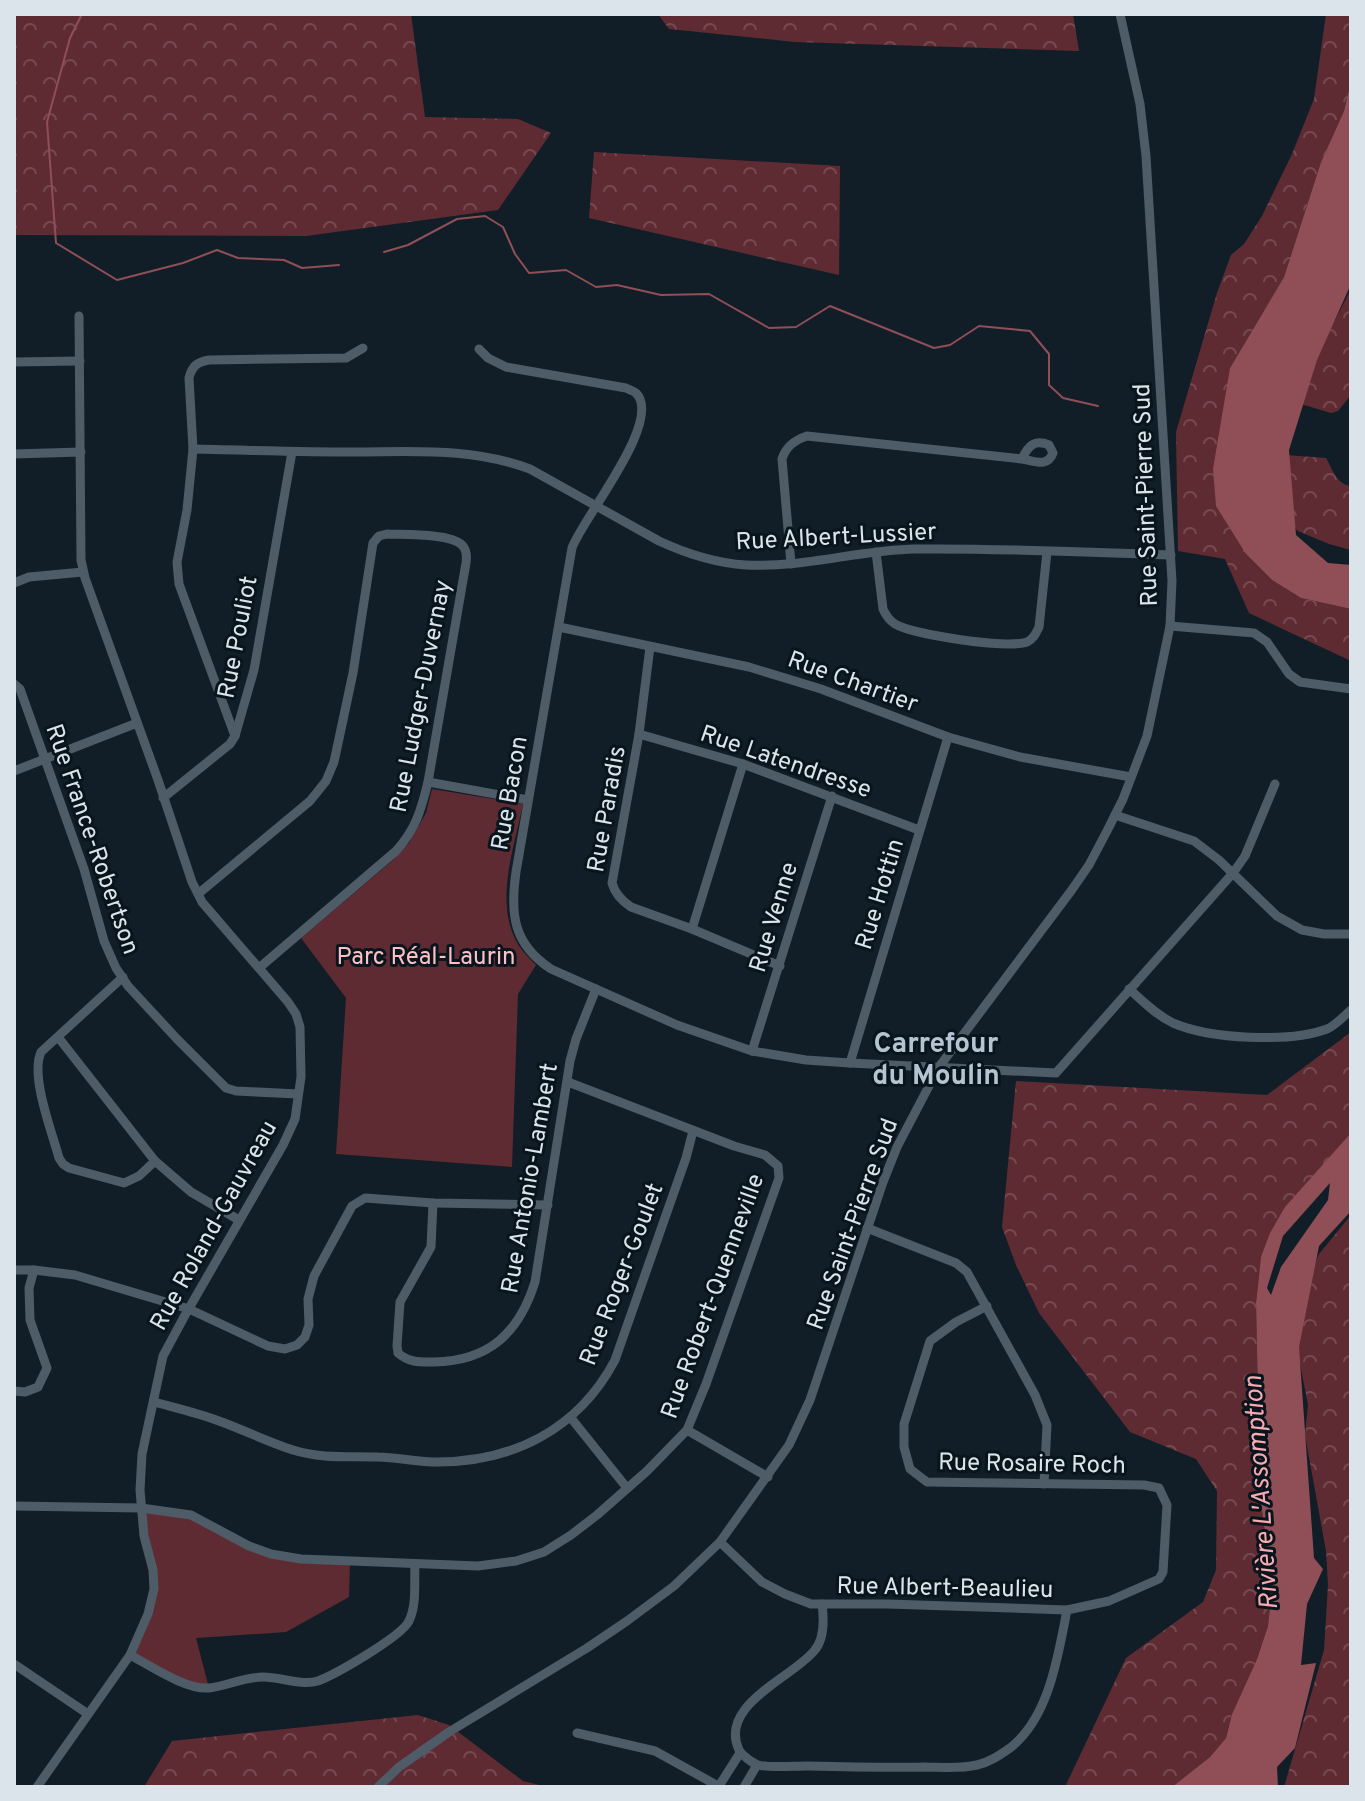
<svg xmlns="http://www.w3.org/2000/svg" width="1365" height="1801" font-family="Overpass,sans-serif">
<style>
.green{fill:#5f2b32}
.forest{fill:url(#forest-crowns)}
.water{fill:#904f56;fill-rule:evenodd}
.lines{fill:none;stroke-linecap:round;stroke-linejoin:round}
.stream{stroke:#904f56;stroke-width:2}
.minor{stroke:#4e5c67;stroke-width:9}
.labels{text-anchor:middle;stroke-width:6;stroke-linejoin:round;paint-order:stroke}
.street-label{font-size:24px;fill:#dce4eb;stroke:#09151d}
.park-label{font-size:24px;fill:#fdc0c5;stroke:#09151d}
.water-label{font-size:26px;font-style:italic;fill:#f9aab1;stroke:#09151d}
.quarter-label{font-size:28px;font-weight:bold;fill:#b4c4d0;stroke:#09151d}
</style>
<defs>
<pattern id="forest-crowns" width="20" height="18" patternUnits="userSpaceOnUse" patternTransform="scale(2)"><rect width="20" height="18" fill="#5f2b32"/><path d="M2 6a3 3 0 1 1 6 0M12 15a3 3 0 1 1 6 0" fill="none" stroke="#754a50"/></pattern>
</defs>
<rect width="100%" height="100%" fill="#111e27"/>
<g class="green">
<path d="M432 789 523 804C514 849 493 904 519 946 524 953 530 959 536 965L518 994 512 1167 336 1154 346 998 301 938 392 861 409 843 426 813Z"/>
<polygon points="141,1508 191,1515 271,1554 350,1561 349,1597 286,1632 196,1638 209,1688 193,1687 130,1655 153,1601"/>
</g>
<g class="forest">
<polygon points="14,14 411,14 425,117 518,119 551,133 498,210 306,236 14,235"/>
<polygon points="658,14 1073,14 1079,51 795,42 669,29"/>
<polygon points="1326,14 1351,14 1351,81 1344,111 1321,162 1284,277 1230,368 1246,554 1272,580 1301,598 1351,609 1351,661 1249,613 1225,559 1178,551 1176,432 1217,293 1231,255 1244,244 1262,216 1292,154 1314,99"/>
<polygon points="594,152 840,166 839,275 589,218"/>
<polygon points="1351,289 1351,395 1338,411 1331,413 1301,404 1318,353"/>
<path d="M1285 455 1326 458C1333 470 1336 484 1351 486V550L1329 544 1298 531 1283 516Z"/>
<polygon points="1351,1032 1351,1133 1261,1258 1256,1303 1260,1495 1272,1587 1268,1626 1257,1659 1232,1714 1226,1738 1210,1757 1172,1787 1065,1787 1126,1658 1203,1602 1216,1570 1217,1491 1196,1459 1130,1432 1039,1313 1016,1265 1002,1227 1016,1081 1267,1095"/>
<polygon points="1351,1215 1351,1787 1284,1787 1324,1650 1328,1585 1326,1551 1305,1435 1308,1405 1298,1353 1305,1288 1319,1254"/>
<polygon points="418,1715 449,1725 523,1781 547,1787 144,1787 172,1741"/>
</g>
<g class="water">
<polygon points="1351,81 1351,284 1317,360 1289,450 1296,535 1328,563 1351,565 1351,609 1301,598 1272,580 1246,554 1216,506 1213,469 1230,368 1284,277 1321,162 1344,111"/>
<path d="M1351 1133V1211L1319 1246 1299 1347 1314 1558 1323 1569 1307 1604 1301 1665 1316 1663 1295 1748 1277 1767 1278 1787H1172L1210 1757 1226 1738 1232 1714 1257 1659 1268 1626 1272 1587 1260 1495 1256 1303 1261 1257 1270 1233 1285 1207ZM1330 1183 1328 1200 1281 1267 1271 1295 1267 1288 1283 1236Z"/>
</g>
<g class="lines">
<g class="stream">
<polyline points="82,14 70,38 47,122 56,243 117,280 183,263 217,250 238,258 284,260 302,268 339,265"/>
<polyline points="384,252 408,245 457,219 485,216 503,227 515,254 529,273 566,270 596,287 617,285 661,295 709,294 769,328 796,327 830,306 934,348 950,345 979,326 1030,331 1049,354 1049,385 1063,398 1098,406"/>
</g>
<g class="minor">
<path d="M479 349 488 358 506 367 626 388C628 389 635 392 636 393 664 421 582 519 572 548L516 872C510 914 513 944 551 969L677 1025 752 1051 806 1060 850 1063 1056 1073 1233 873 1245 856 1275 784"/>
<polyline points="14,362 80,361"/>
<path d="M193 449C246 450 300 452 353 452 415 452 471 447 530 469L659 541C687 554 715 563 746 565 803 568 859 550 915 549 1000 548 1086 552 1171 555"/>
<polyline points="14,454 81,452"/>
<path d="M876 552 883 609C886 616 889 620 895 624 913 635 1008 649 1027 642 1034 639 1036 633 1039 627L1047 552"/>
<path d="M791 564 782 459C786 446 795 440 807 436L1022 459C1035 461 1047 468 1053 453L1049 445C1034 439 1028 446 1022 459"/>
<polyline points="14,583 29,577 83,572"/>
<polyline points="1170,626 1254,633 1267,642 1289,674 1300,682 1351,689"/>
<polyline points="559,627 749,667 821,689 948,737 1020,757 1131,777"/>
<path d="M650 647 639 734 612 883C615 894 622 901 631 907L692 929 780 966"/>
<polyline points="14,684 20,689 84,869 104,941 116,968 128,986 177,1039 226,1088 236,1091 298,1094"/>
<polyline points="639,734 743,764 919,830"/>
<path d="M235 736 179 584 177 562 187 510 193 449 189 378C192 366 197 362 209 360L346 358 363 348"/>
<polyline points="14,771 137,723"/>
<polyline points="428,782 528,800"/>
<polyline points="163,798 230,744 235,736 254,670 292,452"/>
<polyline points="1115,815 1194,841 1219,860 1277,916 1302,930 1324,934 1351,934"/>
<path d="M198 894 310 801 326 781 334 762 353 673 373 543 379 536 387 534C404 535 450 533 462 545 467 550 467 556 466 563L428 782C421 810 416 829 396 851L259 968"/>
<polyline points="692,929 743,764"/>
<path d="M123 977 41 1052C30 1076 52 1132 59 1158L63 1164 69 1168 124 1183 139 1176 155 1161"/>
<path d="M1129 989C1143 1001 1156 1015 1173 1023 1210 1039 1289 1043 1327 1029 1335 1026 1344 1016 1351 1010"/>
<polyline points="58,1037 155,1161 191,1192 239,1220"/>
<polyline points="752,1051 832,796"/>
<polyline points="850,1063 948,737"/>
<path d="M433 1203 431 1247 400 1302 397 1346 398 1353C409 1363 421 1362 434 1362 489 1361 519 1333 535 1282L570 1061 576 1039 596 989"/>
<polyline points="867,1228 956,1263 967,1272 1035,1395 1047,1425 1044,1484"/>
<polyline points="14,1270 34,1270 75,1275 189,1309 268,1346 285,1349 297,1345 305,1337 309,1325 308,1299 314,1276 352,1206 365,1198 433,1203 548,1205"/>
<polyline points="14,1391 25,1392 38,1387 47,1368 30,1320 29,1288 34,1270"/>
<path d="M154 1402C176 1408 198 1413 219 1421 244 1430 268 1442 293 1450 321 1459 350 1456 378 1457 397 1457 415 1462 433 1462 512 1463 578 1430 615 1360L686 1158 693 1131"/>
<polyline points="571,1418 627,1488"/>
<polyline points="687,1430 768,1477"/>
<polyline points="14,1506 141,1508 191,1515 249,1546 271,1554 301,1559 478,1566 516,1561 544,1552 571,1535 597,1515 647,1471 687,1430 706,1384 779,1178 778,1166 765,1155 734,1146 568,1082"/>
<polyline points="720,1542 762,1582 785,1594 811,1604 888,1604 1067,1610 1109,1601 1159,1579 1163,1572 1167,1505 1159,1488 1144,1485 927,1482 910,1469 904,1447 904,1424 930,1341 956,1322 987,1306"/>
<path d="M822 1604C824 1619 825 1639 814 1651 792 1678 718 1705 739 1750 742 1755 752 1763 758 1765 769 1768 794 1766 807 1766 846 1767 884 1768 923 1767 940 1767 960 1769 977 1765 990 1762 1000 1755 1010 1748 1049 1718 1058 1656 1067 1610"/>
<path d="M130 1655C151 1666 186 1690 209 1688 227 1686 244 1677 263 1677 281 1677 301 1686 318 1681 336 1674 401 1637 409 1621 417 1605 414 1582 415 1564"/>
<polyline points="14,1664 88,1714"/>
<polyline points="577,1733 655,1751 720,1787"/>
<polyline points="719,1786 740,1753"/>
<polyline points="37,1787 130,1655 148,1614 154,1589 153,1570 144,1536 140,1490 142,1454 163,1356 184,1317 283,1145 295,1119 301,1077 300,1027 296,1014 288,1002 202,902 192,882 158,780 85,578 81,560 79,316"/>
<polyline points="378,1787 399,1767 449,1732 587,1648 627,1621 674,1586 720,1542 789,1445 810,1400 883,1182 897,1147 939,1067 1071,891 1089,865 1107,831 1123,799 1147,736 1170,626 1172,581 1146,156 1140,104 1120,14"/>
<polyline points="744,1787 757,1765"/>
</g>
</g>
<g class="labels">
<g class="street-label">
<text transform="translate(1145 495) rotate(-92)" y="8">Rue Saint-Pierre Sud</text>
<text transform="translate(836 536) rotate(-3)" y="8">Rue Albert-Lussier</text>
<text transform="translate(237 637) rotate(-79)" y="8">Rue Pouliot</text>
<text transform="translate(853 681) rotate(20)" y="8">Rue Chartier</text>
<text transform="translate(420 696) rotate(-79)" y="8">Rue Ludger-Duvernay</text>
<text transform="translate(786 761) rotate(19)" y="8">Rue Latendresse</text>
<text transform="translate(509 793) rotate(-80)" y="8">Rue Bacon</text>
<text transform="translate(606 809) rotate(-80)" y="8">Rue Paradis</text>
<text transform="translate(93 839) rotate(71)" y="8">Rue France-Robertson</text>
<text transform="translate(879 894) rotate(-73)" y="8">Rue Hottin</text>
<text transform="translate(773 917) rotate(-73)" y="8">Rue Venne</text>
<text transform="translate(529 1178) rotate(-80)" y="8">Rue Antonio-Lambert</text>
<text transform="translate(852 1224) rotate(-70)" y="8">Rue Saint-Pierre Sud</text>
<text transform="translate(213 1225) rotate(-61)" y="8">Rue Roland-Gauvreau</text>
<text transform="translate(621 1274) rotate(-69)" y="8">Rue Roger-Goulet</text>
<text transform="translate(712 1296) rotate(-70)" y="8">Rue Robert-Quenneville</text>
<text transform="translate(1032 1463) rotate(1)" y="8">Rue Rosaire Roch</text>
<text transform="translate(945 1587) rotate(1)" y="8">Rue Albert-Beaulieu</text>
</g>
<g class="park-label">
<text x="426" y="964">Parc Réal-Laurin</text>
</g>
<g class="water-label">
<text transform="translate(1260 1493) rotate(-94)" y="9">Rivière L'Assomption</text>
</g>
<g class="quarter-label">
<text x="936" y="1052">Carrefour<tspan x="936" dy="32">du Moulin</tspan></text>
</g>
</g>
<rect width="1365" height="1801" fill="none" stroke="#dce4eb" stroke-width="32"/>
</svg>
